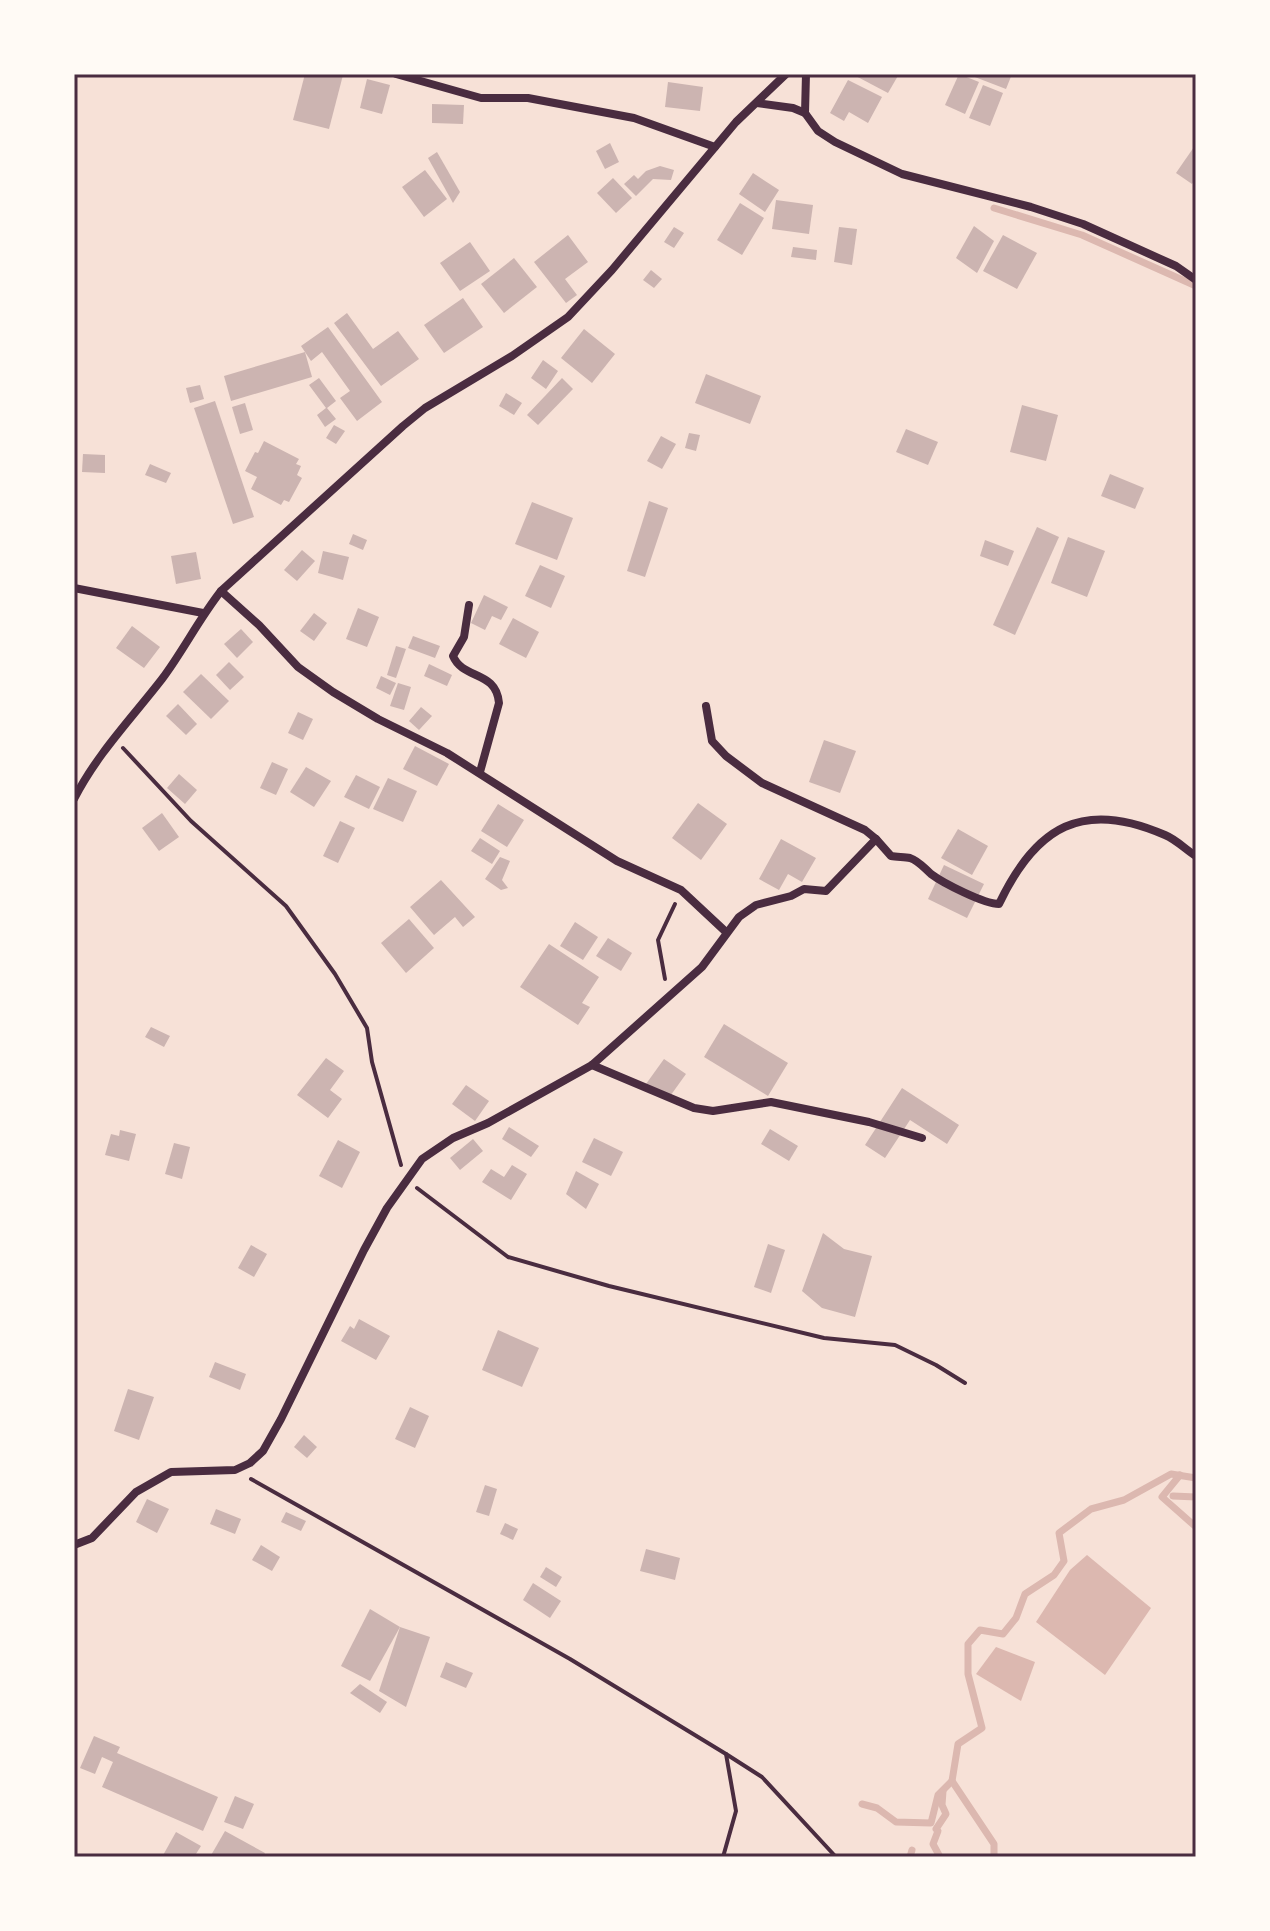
<svg xmlns="http://www.w3.org/2000/svg" width="1270" height="1931" font-family="Lora,serif">
<style>
.water{fill:#dcb8b0}
.lines{fill:none;stroke-linecap:round;stroke-linejoin:round}
.stream{stroke:#dcb8b0;stroke-width:7}
.building{fill:#ccb4b1}
.path{stroke:#4a2c40;stroke-width:4}
.minor{stroke:#4a2c40;stroke-width:8}
.neatline{fill:none;stroke:#4a2c40;stroke-width:3}
</style>
<rect width="100%" height="100%" fill="#f7e1d7"/>
<g class="water">
<polygon points="1087,1555 1151,1608 1105,1675 1036,1622 1070,1570"/>
<polygon points="996,1647 1035,1662 1021,1701 976,1674"/>
</g>
<g class="lines">
<g class="stream">
<polyline points="994,208 1082,235 1196,286"/>
<polyline points="1180,1475 1162,1497 1196,1527"/>
<polyline points="1173,1496 1196,1497"/>
<polyline points="862,1804 877,1808 896,1822 931,1823 938,1795 952,1781"/>
<polyline points="910,1857 912,1850"/>
<polyline points="940,1857 933,1844 938,1831 936,1829 946,1814 942,1805 943,1791"/>
<polyline points="994,1857 994,1844 952,1781 958,1744 982,1728 968,1674 968,1644 980,1630 1003,1634 1016,1618 1025,1594 1054,1575 1064,1561 1059,1533 1091,1509 1124,1500 1171,1474 1196,1478"/>
</g>
</g>
<g class="building">
<polygon points="305,74 343,75 329,129 293,120"/>
<polygon points="852,74 899,74 888,93"/>
<polygon points="959,74 979,82 965,114 945,105"/>
<polygon points="967,74 1012,74 1006,89"/>
<polygon points="367,79 390,85 382,114 360,108"/>
<polygon points="848,80 882,97 868,123 849,112 844,121 830,113"/>
<polygon points="668,82 703,87 700,111 665,107"/>
<polygon points="983,85 1003,93 990,126 969,118"/>
<polygon points="432,104 464,105 463,124 432,123"/>
<polygon points="610,143 619,162 605,169 596,151"/>
<polygon points="1196,144 1196,178 1192,184 1176,173"/>
<polygon points="437,152 460,192 453,203 428,158"/>
<polygon points="660,166 674,170 671,180 653,179 636,196 624,184 634,175 638,179 646,171"/>
<polygon points="425,170 447,199 424,217 402,187"/>
<polygon points="753,173 779,190 765,212 739,194"/>
<polygon points="613,178 632,198 616,213 597,193"/>
<polygon points="776,200 813,205 809,234 772,229"/>
<polygon points="740,203 764,218 742,255 717,240"/>
<polygon points="974,226 994,241 977,273 956,258"/>
<polygon points="674,227 684,233 674,248 664,242"/>
<polygon points="839,227 857,229 852,265 834,262"/>
<polygon points="568,235 588,262 565,279 577,295 566,303 534,262"/>
<polygon points="1003,235 1037,253 1017,289 983,271"/>
<polygon points="470,242 490,271 460,291 440,263"/>
<polygon points="793,247 817,250 816,260 791,257"/>
<polygon points="514,258 537,287 504,313 481,284"/>
<polygon points="651,270 662,279 654,288 643,280"/>
<polygon points="463,298 483,327 444,353 424,325"/>
<polygon points="347,313 373,349 398,331 419,359 381,386 334,323"/>
<polygon points="328,327 382,402 357,421 340,398 350,391 322,352 311,361 301,346"/>
<polygon points="584,329 615,354 592,383 561,358"/>
<polygon points="305,352 312,377 231,401 224,376"/>
<polygon points="543,360 558,371 546,389 531,378"/>
<polygon points="706,374 761,396 750,424 695,403"/>
<polygon points="319,378 336,401 327,408 336,419 325,427 317,415 326,408 309,385"/>
<polygon points="562,378 573,389 538,425 527,415"/>
<polygon points="200,385 204,399 190,403 186,388"/>
<polygon points="506,393 522,403 514,415 499,406"/>
<polygon points="215,401 254,517 233,524 194,408"/>
<polygon points="245,403 253,430 240,434 232,407"/>
<polygon points="1022,405 1058,415 1046,461 1010,452"/>
<polygon points="334,425 345,431 336,444 326,438"/>
<polygon points="906,429 938,442 928,465 896,452"/>
<polygon points="689,433 700,435 696,451 685,448"/>
<polygon points="661,436 676,444 662,469 647,461"/>
<polygon points="264,441 299,459 296,464 301,466 297,475 302,478 289,502 284,500 281,505 251,489 257,477 245,471 255,452 258,453"/>
<polygon points="83,454 105,455 105,473 82,472"/>
<polygon points="150,464 171,473 166,483 145,475"/>
<polygon points="1110,474 1144,488 1135,509 1101,496"/>
<polygon points="649,501 668,508 645,577 627,571"/>
<polygon points="532,502 573,518 557,560 515,544"/>
<polygon points="1037,527 1059,537 1015,635 993,625"/>
<polygon points="353,534 367,540 363,550 349,544"/>
<polygon points="1068,537 1105,551 1087,597 1051,583"/>
<polygon points="985,540 1014,551 1008,566 980,556"/>
<polygon points="302,550 315,561 297,581 284,570"/>
<polygon points="323,551 349,557 343,580 318,573"/>
<polygon points="196,552 201,579 176,584 171,556"/>
<polygon points="540,565 565,576 551,608 525,596"/>
<polygon points="484,595 508,607 501,620 492,616 485,630 471,623"/>
<polygon points="358,608 379,617 367,647 346,639"/>
<polygon points="314,613 327,623 314,641 300,631"/>
<polygon points="513,618 539,632 526,658 499,644"/>
<polygon points="132,626 160,647 144,668 116,648"/>
<polygon points="241,629 253,642 237,658 224,644"/>
<polygon points="413,636 440,646 435,658 408,648"/>
<polygon points="396,646 406,649 396,678 387,675"/>
<polygon points="229,662 244,677 230,690 216,675"/>
<polygon points="429,664 452,675 447,686 424,676"/>
<polygon points="201,674 229,701 211,719 183,692"/>
<polygon points="381,676 396,683 390,695 376,688"/>
<polygon points="398,683 411,687 404,710 390,706"/>
<polygon points="178,704 197,724 186,735 166,716"/>
<polygon points="421,707 432,716 419,730 409,721"/>
<polygon points="298,712 313,719 303,740 288,733"/>
<polygon points="824,740 856,751 840,793 809,782"/>
<polygon points="415,746 449,764 437,786 403,769"/>
<polygon points="272,762 288,769 276,795 260,788"/>
<polygon points="306,767 331,781 314,807 290,792"/>
<polygon points="179,774 197,790 185,804 167,788"/>
<polygon points="356,775 380,787 369,809 344,797"/>
<polygon points="388,778 417,791 403,822 373,809"/>
<polygon points="698,803 727,824 701,860 672,838"/>
<polygon points="498,804 524,820 507,847 481,831"/>
<polygon points="162,813 179,837 159,851 142,828"/>
<polygon points="340,821 355,828 338,863 323,856"/>
<polygon points="958,829 988,846 972,875 941,858"/>
<polygon points="480,838 500,851 492,864 471,851"/>
<polygon points="781,839 816,858 802,882 788,874 779,890 759,879"/>
<polygon points="500,857 510,861 502,880 508,888 501,890 485,879"/>
<polygon points="944,865 984,884 967,918 928,899"/>
<polygon points="441,880 475,917 463,927 455,917 434,935 410,907"/>
<polygon points="409,919 434,948 406,973 381,943"/>
<polygon points="575,922 598,937 583,960 560,946"/>
<polygon points="608,938 632,953 621,971 596,956"/>
<polygon points="549,944 599,977 582,1003 590,1007 578,1025 520,987"/>
<polygon points="724,1024 788,1063 768,1096 704,1057"/>
<polygon points="151,1027 170,1036 164,1047 145,1037"/>
<polygon points="326,1058 344,1071 330,1090 342,1099 328,1118 297,1095"/>
<polygon points="664,1059 686,1074 668,1099 646,1084"/>
<polygon points="466,1085 489,1101 475,1121 452,1104"/>
<polygon points="902,1088 959,1125 947,1144 910,1120 885,1158 865,1145"/>
<polygon points="509,1127 539,1146 531,1157 502,1139"/>
<polygon points="770,1129 798,1146 789,1161 761,1144"/>
<polygon points="120,1130 136,1134 129,1161 105,1155 111,1134 119,1136"/>
<polygon points="594,1138 623,1152 611,1176 582,1162"/>
<polygon points="473,1139 483,1151 460,1170 450,1158"/>
<polygon points="338,1140 360,1152 342,1188 319,1176"/>
<polygon points="174,1143 190,1147 182,1179 165,1174"/>
<polygon points="512,1165 527,1174 511,1200 482,1182 491,1169 504,1177"/>
<polygon points="576,1171 599,1184 586,1209 566,1194"/>
<polygon points="823,1233 844,1249 872,1256 855,1317 822,1308 802,1291"/>
<polygon points="768,1244 785,1250 771,1293 754,1287"/>
<polygon points="251,1245 267,1254 254,1277 238,1268"/>
<polygon points="359,1319 390,1336 376,1360 341,1341 350,1326 354,1329"/>
<polygon points="498,1330 539,1348 522,1387 482,1370"/>
<polygon points="215,1362 246,1374 240,1390 209,1377"/>
<polygon points="128,1389 154,1397 139,1440 114,1431"/>
<polygon points="410,1407 429,1416 415,1448 395,1439"/>
<polygon points="304,1435 317,1447 307,1458 294,1447"/>
<polygon points="485,1485 497,1489 489,1516 476,1512"/>
<polygon points="147,1499 169,1509 157,1533 136,1522"/>
<polygon points="216,1509 241,1519 235,1534 210,1524"/>
<polygon points="286,1512 306,1521 301,1531 281,1522"/>
<polygon points="505,1523 518,1529 513,1540 500,1534"/>
<polygon points="261,1545 280,1557 272,1571 252,1560"/>
<polygon points="646,1549 680,1558 675,1580 640,1571"/>
<polygon points="546,1567 562,1577 556,1587 540,1577"/>
<polygon points="533,1583 561,1601 550,1618 523,1600"/>
<polygon points="370,1609 400,1627 370,1681 341,1666"/>
<polygon points="400,1627 430,1637 406,1707 379,1691"/>
<polygon points="446,1662 473,1673 466,1688 440,1677"/>
<polygon points="360,1684 387,1702 380,1713 350,1693"/>
<polygon points="94,1736 120,1747 117,1753 218,1797 203,1831 102,1787 113,1762 102,1757 95,1774 80,1768"/>
<polygon points="235,1796 254,1804 243,1829 224,1822"/>
<polygon points="225,1831 265,1853 263,1857 210,1857"/>
<polygon points="176,1832 201,1846 194,1857 162,1857"/>
</g>
<g class="lines">
<g class="path">
<polyline points="123,748 191,821 286,906 335,974 367,1028 372,1062 401,1165"/>
<polyline points="665,979 658,940 675,904"/>
<polyline points="417,1188 508,1257 609,1286 824,1338 895,1345 936,1365 965,1383"/>
<polyline points="251,1479 570,1659 726,1754 736,1811 723,1857"/>
<polyline points="726,1754 762,1777 836,1857"/>
</g>
<g class="minor">
<polyline points="396,74 481,98 528,98 634,118 715,147"/>
<polyline points="806,74 805,113 818,131 835,142 902,174 1031,207 1083,224 1176,266 1196,280"/>
<polyline points="757,103 793,108 805,113"/>
<polyline points="74,588 203,613"/>
<polyline points="221,591 259,625 298,667 333,692 378,719 447,753 617,861 681,890 726,932"/>
<path d="M469 605 464 637 453 656C463 680 496 670 499 703L480 772"/>
<polyline points="706,706 712,741 726,756 762,783 865,830 876,839"/>
<path d="M74 799C97 754 131 719 162 679 183 651 199 619 221 591L403 426 425 408 512 356 568 317 612 270 736 122 786 74"/>
<polyline points="592,1065 694,1108 713,1111 771,1102 869,1122 922,1138"/>
<path d="M74 1545 92 1538 136 1492 171 1472 235 1470 250 1463 263 1451 281 1419 364 1250 387 1208 422 1159 453 1138 488 1123 592 1065 702 967 739 917 756 905 791 896 804 889 826 891 876 839 891 856C897 857 905 857 910 858 919 861 924 868 931 874 943 883 984 904 999 904 1036 826 1083 799 1165 835 1177 840 1186 850 1196 856"/>
</g>
</g>
<rect width="1270" height="1931" fill="none" stroke="#fffaf5" stroke-width="152"/>
<rect x="76" y="76" width="1118" height="1779" class="neatline"/>
</svg>
